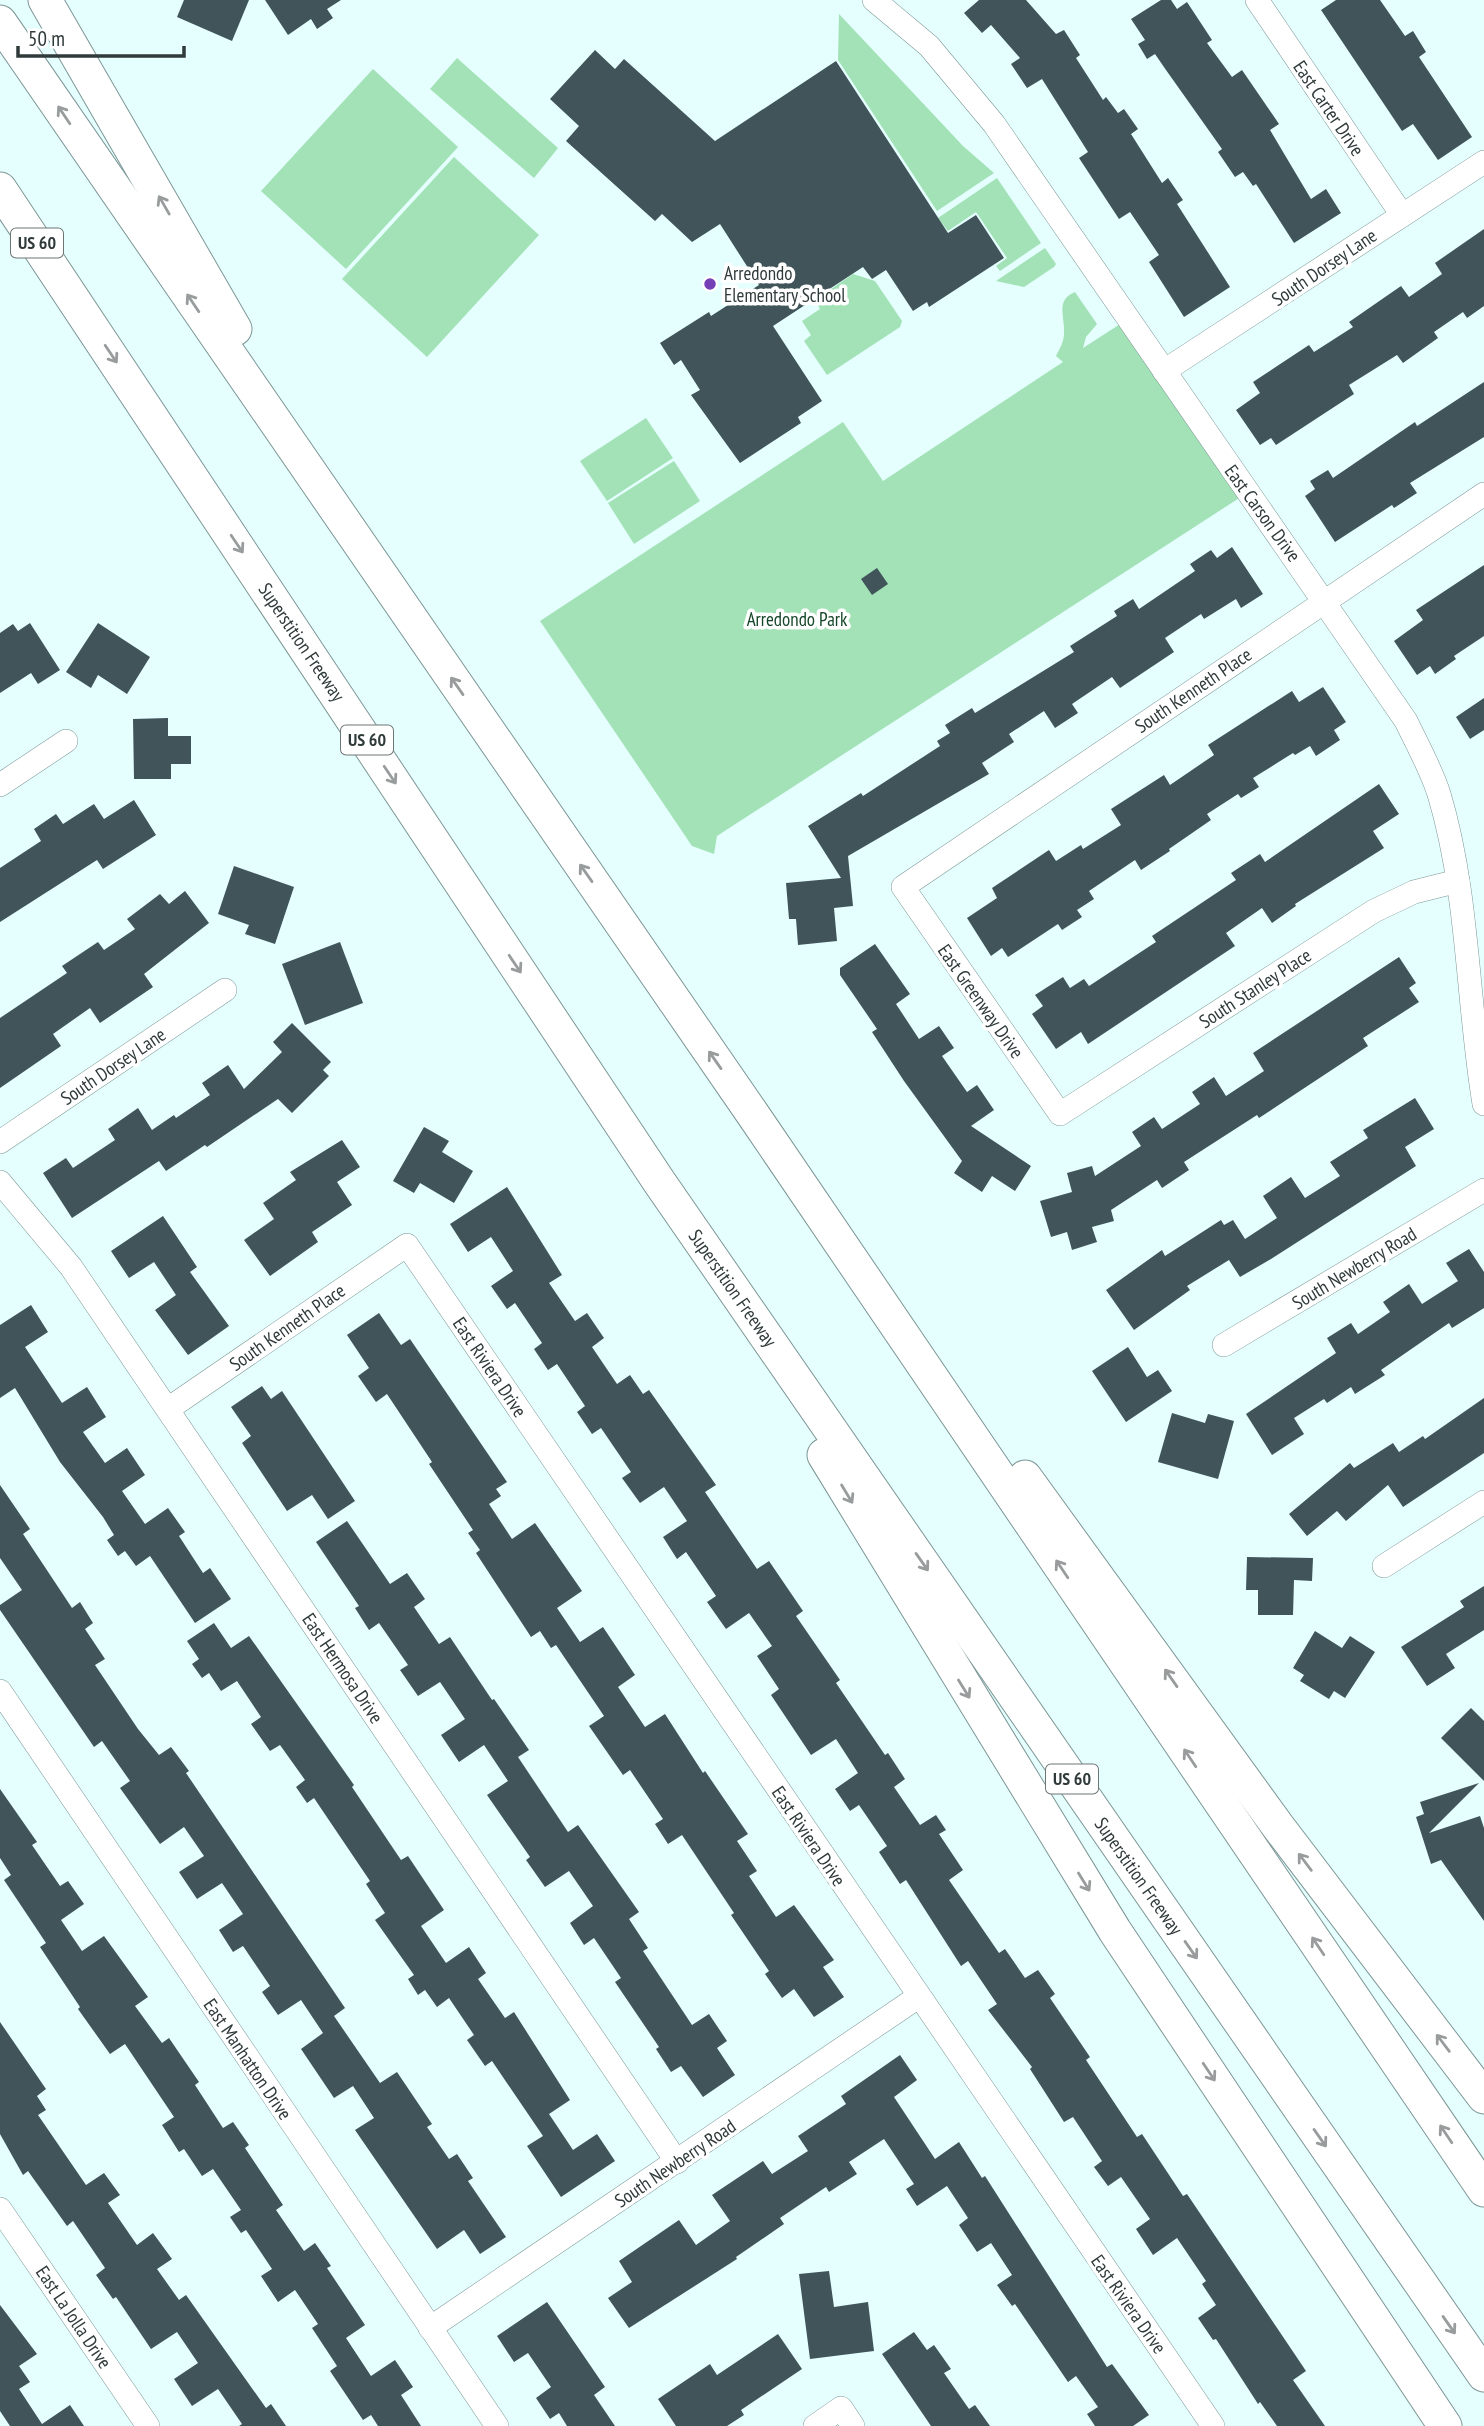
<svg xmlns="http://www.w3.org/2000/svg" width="1484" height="2426" font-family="'PT Sans Narrow',sans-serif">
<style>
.green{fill:#a3e2b7}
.building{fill:#40545a}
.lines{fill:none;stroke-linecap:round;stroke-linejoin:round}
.minor-casing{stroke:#7e9696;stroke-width:24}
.highway-casing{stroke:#7e9696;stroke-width:35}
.minor{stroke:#fff;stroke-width:23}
.highway{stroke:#fff;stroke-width:33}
.oneway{stroke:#989c9c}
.poi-dot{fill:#753fb6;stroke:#fff;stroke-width:2.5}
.labels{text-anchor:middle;stroke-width:7;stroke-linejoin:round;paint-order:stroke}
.shield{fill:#fff;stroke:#6e7575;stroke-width:2}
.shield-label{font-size:18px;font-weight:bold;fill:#303a3a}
.street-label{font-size:19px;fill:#303a3a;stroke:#fff}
.poi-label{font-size:19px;fill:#303a3a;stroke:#fff;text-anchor:start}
.park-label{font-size:19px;fill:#17472a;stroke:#fff}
</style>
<rect width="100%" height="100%" fill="#e4fffe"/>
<g class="green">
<polygon points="839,14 963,146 994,173 937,211 838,60"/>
<polygon points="457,58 558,148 534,178 430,89"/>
<polygon points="373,69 458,147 346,269 261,191"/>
<polygon points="454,157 539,235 427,357 342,279"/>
<polygon points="997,178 1041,243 1000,271 996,266 1007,258 976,212 948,231 938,218"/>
<polygon points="1045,248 1056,264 1054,267 1024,287 996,281"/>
<polygon points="853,274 875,281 902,321 900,327 827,375 804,341 811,335 802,321 820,309 815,300"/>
<path d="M1075 292 1097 324 1086 337 1083 348 1128 319 1247 493 717 836 714 854 692 846 540 621 843 422 883 481 1063 362 1056 356C1060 348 1064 342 1064 333 1065 317 1055 300 1075 292Z"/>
<polygon points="646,418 673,458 607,501 580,461"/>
<polygon points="674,461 700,501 634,544 608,503"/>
</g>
<g class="building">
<polygon points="184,0 249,0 232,41 177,17"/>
<polygon points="265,0 341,0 327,9 333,18 317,29 311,19 288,35"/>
<polygon points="979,0 1026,0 1056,34 1064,30 1080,55 1076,58 1103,100 1106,97 1118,113 1124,109 1138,129 1131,134 1162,183 1168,178 1183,200 1177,204 1230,287 1184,317 1149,262 1159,255 1130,212 1119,219 1079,158 1088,152 1042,79 1027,88 1011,64 1020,58 991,25 982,33 964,13"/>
<polygon points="1161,0 1171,0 1177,9 1187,2 1212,40 1207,43 1232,77 1242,70 1279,124 1270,130 1311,199 1326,189 1341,213 1294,243 1256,184 1253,186 1243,172 1235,177 1218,152 1222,149 1166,70 1155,54 1147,59 1138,44 1145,40 1131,19"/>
<polygon points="1336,0 1380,0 1405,36 1413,31 1426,52 1419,57 1472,137 1438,160 1413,124 1402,131 1321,10"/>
<polygon points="595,50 615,69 624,59 715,141 836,61 948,233 976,215 1004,258 929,307 927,302 913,311 886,270 872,279 863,267 773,326 822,401 798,417 801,423 740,463 691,395 700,390 681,360 674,365 660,343 709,312 711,316 759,285 720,224 692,242 662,214 655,221 566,141 579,126 550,99"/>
<polygon points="1484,229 1484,306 1467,318 1463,312 1434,332 1438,338 1403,363 1397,355 1349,385 1354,394 1276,445 1271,438 1260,445 1236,410 1260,393 1253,382 1309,345 1314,352 1353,327 1349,322 1401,286 1409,297 1442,274 1435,263"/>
<polygon points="1484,382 1484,437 1410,483 1417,493 1394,508 1392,505 1335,542 1305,496 1315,489 1310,481 1328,470 1333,478 1415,422 1417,426"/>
<polygon points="1232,547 1263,594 1241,608 1236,599 1204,619 1201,614 1165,638 1174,652 1120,688 1112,677 1072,704 1078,713 1055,728 1044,711 1009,734 1014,742 982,763 989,774 848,856 853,906 834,908 837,941 798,945 796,919 789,919 786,883 841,878 808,826 861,793 863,796 940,746 937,741 950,733 945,725 972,708 975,713 1074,652 1070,646 1117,616 1114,611 1133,599 1139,609 1195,571 1190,564 1211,550 1217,558"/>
<polygon points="1484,565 1484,636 1454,656 1456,659 1435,674 1430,666 1417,675 1394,641 1423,620 1416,610"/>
<polygon points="877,568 888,584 872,595 861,579"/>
<polygon points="30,623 60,670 38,684 31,673 0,693 0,633 13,624 18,631"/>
<polygon points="98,623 150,657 127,694 98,675 91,688 66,672"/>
<polygon points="1323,687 1346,722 1334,730 1340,740 1316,756 1310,746 1295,755 1293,753 1253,778 1259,787 1241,798 1238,794 1207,814 1211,820 1169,849 1170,851 1141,870 1135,860 1089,891 1094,899 1077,910 1082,917 1062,930 1058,924 1008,957 1002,948 991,956 967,918 997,898 992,888 1049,850 1056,861 1081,845 1083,849 1121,825 1111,809 1164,775 1170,785 1214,755 1208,745 1292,691 1299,702"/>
<polygon points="1484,698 1484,730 1470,739 1456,717"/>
<polygon points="168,718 168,736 191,736 191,764 171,764 171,779 134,779 133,719"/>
<polygon points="1379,784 1399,814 1373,831 1384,848 1295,904 1296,906 1272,923 1262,908 1226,933 1235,946 1088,1044 1081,1032 1056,1049 1032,1014 1043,1006 1035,995 1063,977 1070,988 1084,979 1089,986 1156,942 1152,936 1236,880 1231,873 1260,854 1265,862"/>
<polygon points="134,800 156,835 103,869 97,860 0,922 0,868 41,841 34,829 56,814 63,824 94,804 104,819"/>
<polygon points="234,866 294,887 275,944 245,934 249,925 218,914"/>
<polygon points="185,891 209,923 144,974 153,987 100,1023 90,1008 53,1034 61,1046 0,1088 0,1018 67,973 62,966 98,942 104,950 135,929 127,919 160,894 169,904"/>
<polygon points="340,942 363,1003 305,1025 282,964"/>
<polygon points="875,944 910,994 896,1004 919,1039 939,1026 954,1048 942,1056 967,1092 977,1085 994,1110 971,1126 1031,1166 1015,1191 992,1176 982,1192 954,1173 962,1161 904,1081 872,1032 877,1029 840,975 840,968"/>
<polygon points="1399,957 1416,983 1409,988 1419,1002 1363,1038 1368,1046 1259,1118 1257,1115 1184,1162 1189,1170 1162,1188 1157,1180 1111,1210 1114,1221 1092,1227 1097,1242 1072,1250 1067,1232 1051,1237 1040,1201 1072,1192 1067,1173 1092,1166 1095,1176 1141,1146 1132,1132 1154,1117 1162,1129 1200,1104 1192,1092 1214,1077 1226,1096 1264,1071 1253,1053"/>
<polygon points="292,1023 331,1062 323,1070 329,1076 292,1113 278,1099 207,1147 205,1145 166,1171 159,1161 72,1218 43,1173 66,1158 73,1168 115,1140 108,1129 138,1108 152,1130 174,1115 176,1118 210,1095 202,1083 228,1065 244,1089 282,1052 273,1042"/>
<polygon points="1415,1098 1434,1129 1405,1147 1416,1166 1271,1259 1240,1277 1229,1260 1187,1286 1190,1290 1134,1330 1106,1290 1162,1250 1165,1256 1221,1220 1224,1225 1233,1220 1245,1239 1277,1218 1263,1196 1291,1177 1305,1198 1340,1176 1330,1162 1368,1138 1363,1130"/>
<polygon points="424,1127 449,1141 442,1152 473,1171 454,1203 420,1183 414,1193 393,1181"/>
<polygon points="342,1140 360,1167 337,1182 352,1205 312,1232 318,1242 270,1276 244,1240 274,1219 263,1203 296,1180 290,1172"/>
<polygon points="507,1187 562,1275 549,1283 575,1321 587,1313 604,1338 592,1347 617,1384 630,1375 643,1394 649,1390 716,1485 705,1492 757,1569 769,1561 803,1611 796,1616 840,1680 836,1683 885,1755 888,1753 905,1779 894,1787 920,1825 936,1815 946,1830 939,1834 963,1870 949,1880 999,1953 1005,1949 1025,1978 1038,1970 1055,1994 1050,1998 1090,2057 1086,2060 1137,2137 1142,2134 1183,2196 1187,2194 1306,2371 1293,2380 1325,2426 1277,2426 1260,2402 1258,2404 1216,2339 1213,2340 1198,2318 1216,2305 1202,2284 1206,2281 1177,2238 1153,2255 1136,2229 1150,2219 1121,2177 1108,2186 1094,2167 1102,2161 1073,2117 1064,2122 1030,2069 1032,2067 988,2010 997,2004 968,1961 961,1966 906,1880 900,1884 879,1852 887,1846 859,1805 850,1811 835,1789 858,1773 836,1739 811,1755 771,1695 779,1689 757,1656 772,1646 749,1613 726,1629 707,1602 716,1596 686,1552 677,1559 663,1537 687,1521 664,1487 640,1503 622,1478 631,1472 601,1428 592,1434 577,1412 585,1406 557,1364 548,1370 534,1349 542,1343 515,1303 507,1309 491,1286 513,1271 491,1237 468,1252 450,1224"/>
<polygon points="163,1216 197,1267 190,1272 229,1326 188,1355 155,1310 176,1295 154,1262 129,1278 111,1251"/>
<polygon points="1469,1249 1484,1272 1484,1308 1452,1328 1449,1323 1381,1370 1385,1375 1355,1394 1351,1387 1327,1403 1324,1399 1294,1418 1304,1434 1272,1455 1246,1414 1336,1353 1327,1338 1351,1323 1358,1334 1390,1312 1383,1302 1409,1284 1422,1304 1458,1281 1446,1263"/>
<polygon points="31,1305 48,1332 25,1347 62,1403 87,1387 106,1417 83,1432 105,1463 127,1448 145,1475 122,1491 145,1524 168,1508 185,1532 179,1536 203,1573 210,1568 231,1599 195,1623 150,1556 136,1566 125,1551 118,1556 107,1540 114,1535 103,1517 60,1462 15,1388 0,1398 0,1325"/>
<polygon points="379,1313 401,1345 410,1339 507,1482 496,1489 501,1496 489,1504 512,1539 535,1523 582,1591 557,1608 580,1642 603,1627 635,1675 618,1687 645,1727 665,1714 703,1773 705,1771 748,1834 737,1841 757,1871 749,1876 776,1917 794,1905 834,1960 823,1967 844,1997 814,2017 794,1989 782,1998 765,1974 769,1971 731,1915 734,1913 682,1835 668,1844 655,1824 663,1819 630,1770 623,1775 589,1726 604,1716 556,1645 551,1648 540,1631 531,1637 476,1553 480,1550 468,1533 473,1530 429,1464 432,1462 387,1394 376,1402 358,1376 369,1368 347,1335"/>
<polygon points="1128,1347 1147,1377 1158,1370 1172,1391 1126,1422 1092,1371"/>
<polygon points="262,1386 271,1399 282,1391 355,1501 328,1519 312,1495 287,1511 242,1443 251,1436 231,1407"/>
<polygon points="1484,1398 1484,1453 1403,1507 1388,1485 1346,1521 1337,1511 1307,1536 1289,1514 1350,1463 1354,1468 1393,1443 1399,1452 1423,1436 1425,1439"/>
<polygon points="1172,1413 1205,1423 1208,1414 1234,1421 1218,1479 1158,1462"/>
<polygon points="0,1485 30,1529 23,1534 72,1608 80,1602 93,1623 85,1629 105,1659 95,1665 138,1729 159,1755 171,1747 189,1771 186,1773 345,2008 334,2016 380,2083 397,2072 432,2124 427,2127 449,2159 457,2154 473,2178 468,2181 506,2237 480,2254 464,2230 437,2249 355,2130 374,2118 353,2086 334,2098 301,2049 323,2033 301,2000 278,2015 262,1992 270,1986 243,1946 233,1952 219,1930 243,1914 222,1883 197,1899 179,1872 204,1856 184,1827 160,1844 120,1788 130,1781 102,1741 94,1747 0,1610 0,1605 22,1590 0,1558"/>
<polygon points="347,1521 390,1584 407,1573 425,1599 414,1607 439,1644 450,1637 492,1700 494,1699 529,1750 518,1757 568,1832 578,1825 639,1912 629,1919 648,1948 643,1951 692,2025 709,2014 727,2041 717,2048 735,2075 703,2097 681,2066 671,2072 656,2049 659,2047 615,1982 621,1978 594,1938 584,1945 570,1923 593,1906 569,1871 545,1887 526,1860 530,1857 487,1795 508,1781 484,1745 459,1762 441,1735 465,1719 440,1682 418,1696 400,1670 408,1665 379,1623 369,1630 355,1608 359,1606 316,1542"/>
<polygon points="1247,1557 1313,1558 1312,1581 1294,1580 1293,1615 1258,1615 1258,1590 1246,1590"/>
<polygon points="1484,1586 1484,1630 1446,1654 1455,1668 1427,1686 1401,1647 1464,1607 1460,1601"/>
<polygon points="214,1623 231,1648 249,1636 354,1785 352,1787 401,1860 408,1856 444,1910 421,1926 446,1963 469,1947 486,1973 478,1979 505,2018 514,2012 570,2100 549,2114 573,2150 597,2134 615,2161 561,2197 527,2146 543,2136 492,2061 485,2066 467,2040 474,2035 449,1998 437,2007 425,1990 418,1995 408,1979 414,1975 375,1920 385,1913 366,1884 370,1881 314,1798 307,1803 296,1787 305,1780 280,1745 270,1751 251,1724 261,1717 237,1681 221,1691 209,1673 202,1678 192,1664 199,1659 187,1641"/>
<polygon points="1315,1631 1342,1648 1350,1636 1375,1652 1345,1698 1334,1691 1329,1699 1300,1681 1304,1675 1293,1668"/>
<polygon points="1471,1708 1484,1721 1484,1781 1441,1738"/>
<polygon points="1479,1783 1429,1833 1480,1816 1484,1828 1484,1921 1441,1860 1431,1864 1416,1817 1424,1814 1420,1802"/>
<polygon points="0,1789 37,1842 32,1845 60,1886 68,1881 84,1904 61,1920 82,1951 104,1936 130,1972 148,1997 135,2006 162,2043 169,2038 199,2082 195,2085 223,2128 233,2122 249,2145 245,2148 283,2205 276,2210 304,2251 315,2243 331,2266 327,2268 365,2325 346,2338 371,2376 395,2360 413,2387 401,2395 421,2426 378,2426 371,2415 363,2420 330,2371 337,2366 312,2328 318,2324 295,2290 278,2302 261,2276 272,2269 246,2230 241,2233 230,2217 241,2210 213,2169 202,2176 184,2149 179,2152 162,2125 174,2117 125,2044 110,2054 78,2009 80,2007 40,1947 46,1943 4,1880 11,1875 0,1858"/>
<polygon points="0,2022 46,2089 37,2096 46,2110 38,2115 86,2185 104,2173 120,2195 108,2203 137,2245 153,2233 172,2259 157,2269 179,2300 186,2295 266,2408 271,2404 286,2426 239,2426 242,2424 218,2389 192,2406 174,2379 198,2363 177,2332 151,2349 116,2297 113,2299 96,2275 105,2268 73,2221 67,2226 28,2171 23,2175 0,2134"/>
<polygon points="900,2055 917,2080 894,2097 935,2159 959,2142 982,2178 985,2176 1107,2367 1112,2364 1149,2415 1133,2426 1095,2426 1087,2414 1098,2407 1076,2376 1068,2382 1015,2304 1012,2306 997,2285 1012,2275 991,2243 977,2252 959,2225 968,2218 947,2186 917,2206 906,2189 914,2184 884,2139 849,2162 857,2174 829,2192 826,2187 780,2218 784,2224 736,2257 737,2259 629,2328 608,2298 632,2282 619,2261 679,2220 696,2245 730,2221 712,2195 763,2161 772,2174 808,2151 798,2136 846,2104 841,2096"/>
<polygon points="829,2271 834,2307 868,2302 874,2351 810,2359 799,2274"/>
<polygon points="547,2302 605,2387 594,2395 615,2426 567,2426 559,2413 550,2419 536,2398 551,2387 528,2353 514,2362 497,2336"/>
<polygon points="0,2305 37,2354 19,2366 30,2382 19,2389 42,2424 70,2405 84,2426 10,2426 0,2411"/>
<polygon points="914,2332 927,2350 934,2345 951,2369 944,2373 969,2409 975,2405 990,2426 931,2426 882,2354"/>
<polygon points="778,2334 802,2369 741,2410 744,2415 727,2426 676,2426 658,2399 710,2364 717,2375"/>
</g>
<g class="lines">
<defs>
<g id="minor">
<path d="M874 0 929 46 994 124 1406 721C1417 744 1431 769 1439 794 1469 894 1467 1001 1484 1104"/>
<polyline points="1257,0 1402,215"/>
<polyline points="1164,371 1484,162"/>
<polyline points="0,785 66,741"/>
<polyline points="1458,881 1414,892 1374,911 1060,1114 903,887 1484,494"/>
<polyline points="0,1142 225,990"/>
<polyline points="0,1182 71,1267 677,2162"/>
<polyline points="1224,1345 1484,1190"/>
<polyline points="168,1409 407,1245 1213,2426"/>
<polyline points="1384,1566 1484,1502"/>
<polyline points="0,1691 497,2426"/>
<polyline points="0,2209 148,2426"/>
<polyline points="430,2328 918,1997"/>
<polyline points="815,2426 841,2408 853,2426"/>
</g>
<g id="highway">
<polyline points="45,0 235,329"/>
<polyline points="0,22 754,1116 1484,2190"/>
<polyline points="0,189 660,1183 1484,2375"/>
<polyline points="824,1455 1115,1931 1445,2426"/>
<polyline points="1025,1477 1277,1825 1484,2097"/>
</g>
</defs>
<use href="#minor" class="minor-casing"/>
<use href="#highway" class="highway-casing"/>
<use href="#minor" class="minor"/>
<use href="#highway" class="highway"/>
</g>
<defs><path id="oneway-shaft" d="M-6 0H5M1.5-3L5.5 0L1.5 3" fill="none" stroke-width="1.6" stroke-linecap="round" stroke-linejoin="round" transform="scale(1.75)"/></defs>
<g class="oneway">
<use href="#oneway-shaft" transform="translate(64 115) rotate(-124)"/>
<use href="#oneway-shaft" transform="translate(164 205) rotate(-120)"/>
<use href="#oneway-shaft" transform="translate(193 303) rotate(-124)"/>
<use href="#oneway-shaft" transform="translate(111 354) rotate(56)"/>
<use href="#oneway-shaft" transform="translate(237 544) rotate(56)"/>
<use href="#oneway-shaft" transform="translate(457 686) rotate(-125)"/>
<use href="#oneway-shaft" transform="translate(390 775) rotate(56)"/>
<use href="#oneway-shaft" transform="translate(586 873) rotate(-125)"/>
<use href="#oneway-shaft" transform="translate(515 964) rotate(56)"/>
<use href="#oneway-shaft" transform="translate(715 1060) rotate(-125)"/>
<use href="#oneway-shaft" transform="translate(847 1494) rotate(59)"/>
<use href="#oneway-shaft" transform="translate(922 1562) rotate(55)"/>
<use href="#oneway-shaft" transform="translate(1062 1569) rotate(-124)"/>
<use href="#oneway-shaft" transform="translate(1171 1678) rotate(-125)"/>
<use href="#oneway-shaft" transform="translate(964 1689) rotate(58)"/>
<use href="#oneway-shaft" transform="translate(1190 1758) rotate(-124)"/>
<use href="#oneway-shaft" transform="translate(1305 1862) rotate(-127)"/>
<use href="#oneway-shaft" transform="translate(1084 1882) rotate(58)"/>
<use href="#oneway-shaft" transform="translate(1318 1946) rotate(-124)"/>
<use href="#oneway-shaft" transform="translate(1191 1950) rotate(55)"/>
<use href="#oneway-shaft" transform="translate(1443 2043) rotate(-127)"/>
<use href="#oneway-shaft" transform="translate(1209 2072) rotate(56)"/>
<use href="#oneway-shaft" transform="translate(1446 2134) rotate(-124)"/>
<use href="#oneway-shaft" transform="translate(1320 2138) rotate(55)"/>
<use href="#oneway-shaft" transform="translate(1449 2325) rotate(55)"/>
</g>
<circle class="poi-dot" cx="710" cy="284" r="7"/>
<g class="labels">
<g class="shield">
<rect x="11" y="228.5" width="52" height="29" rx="5"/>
<rect x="341" y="725.5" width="52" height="29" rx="5"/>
<rect x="1046" y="1764.5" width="52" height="29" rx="5"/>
</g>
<g class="shield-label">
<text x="37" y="249">US 60</text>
<text x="367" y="746">US 60</text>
<text x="1072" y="1785">US 60</text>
</g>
<g class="street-label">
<text transform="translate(1329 108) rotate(56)" y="7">East Carter Drive</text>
<text transform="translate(1324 267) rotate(-34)" y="7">South Dorsey Lane</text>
<text transform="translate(1263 513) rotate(54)" y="7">East Carson Drive</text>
<text transform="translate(302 642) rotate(56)" y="7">Superstition Freeway</text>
<text transform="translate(1193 690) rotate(-34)" y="7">South Kenneth Place</text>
<text transform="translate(1255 988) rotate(-33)" y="7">South Stanley Place</text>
<text transform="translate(981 1001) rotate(55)" y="7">East Greenway Drive</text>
<text transform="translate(113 1066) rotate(-34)" y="7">South Dorsey Lane</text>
<text transform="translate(1354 1268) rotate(-31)" y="7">South Newberry Road</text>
<text transform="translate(733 1288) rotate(55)" y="7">Superstition Freeway</text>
<text transform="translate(287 1327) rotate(-35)" y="7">South Kenneth Place</text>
<text transform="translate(490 1367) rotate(56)" y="7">East Riviera Drive</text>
<text transform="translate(343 1668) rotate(56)" y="7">East Hermosa Drive</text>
<text transform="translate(809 1836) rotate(56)" y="7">East Riviera Drive</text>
<text transform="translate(1139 1876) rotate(55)" y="7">Superstition Freeway</text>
<text transform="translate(248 2059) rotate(56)" y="7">East Manhatton Drive</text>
<text transform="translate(675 2163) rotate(-34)" y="7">South Newberry Road</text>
<text transform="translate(1129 2304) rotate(55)" y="7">East Riviera Drive</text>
<text transform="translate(74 2317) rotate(56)" y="7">East La Jolla Drive</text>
</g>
<g class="poi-label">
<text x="724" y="280">Arredondo<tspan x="724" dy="22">Elementary School</tspan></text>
</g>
<g class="park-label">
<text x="797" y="626">Arredondo Park</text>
</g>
</g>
<path d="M18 46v10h166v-10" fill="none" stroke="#303a3a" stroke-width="3.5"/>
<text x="28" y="46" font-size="21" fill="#303a3a" stroke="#ffffff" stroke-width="5" paint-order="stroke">50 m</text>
</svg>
